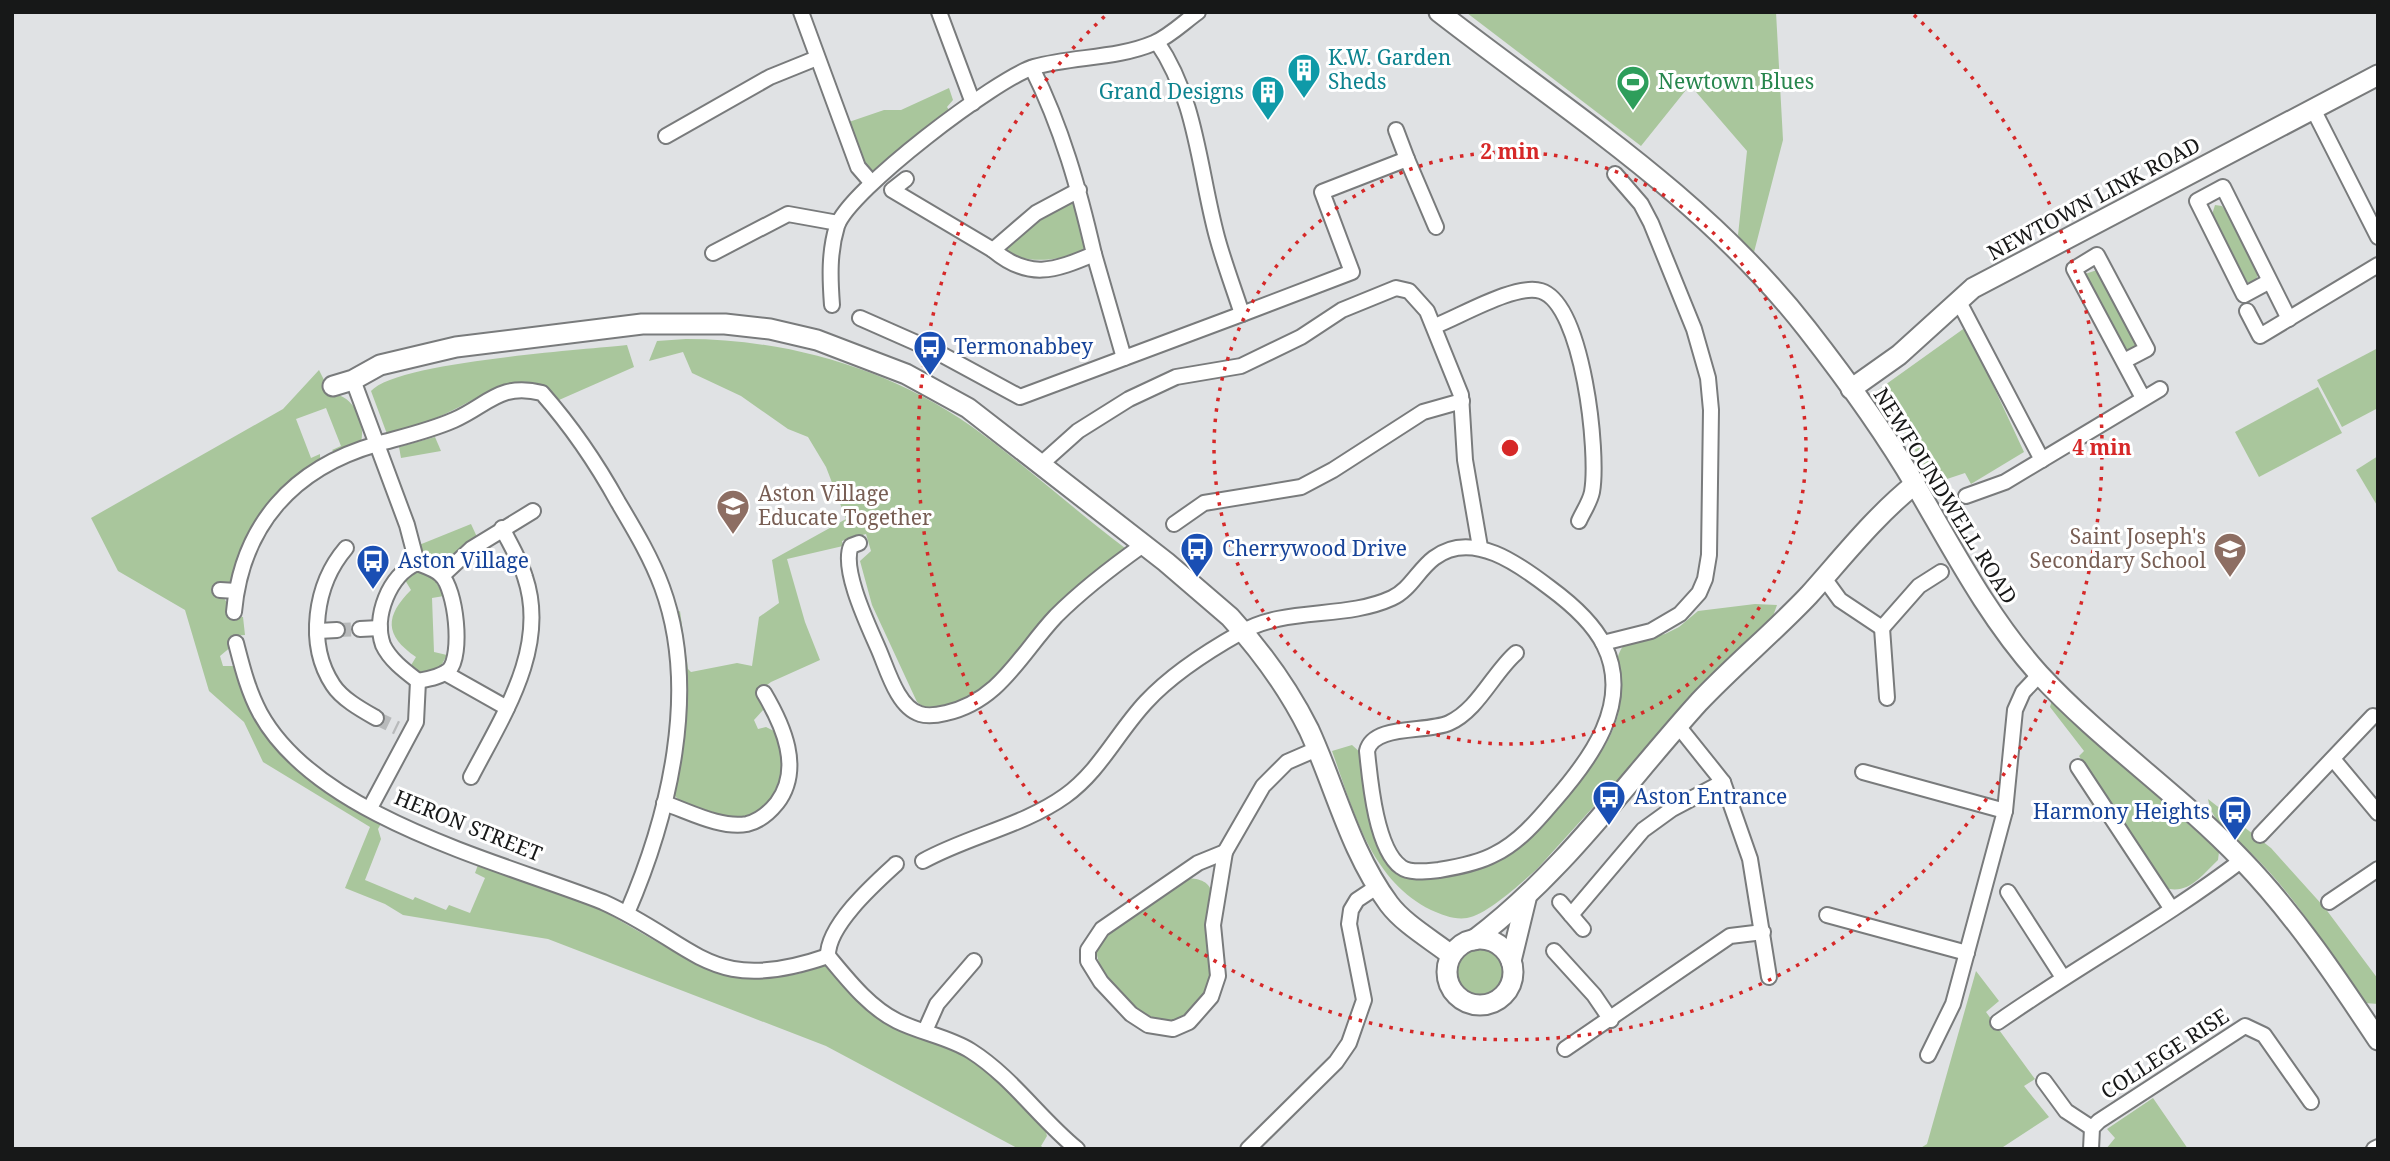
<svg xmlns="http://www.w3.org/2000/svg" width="2390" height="1161" font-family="'Noto Serif',serif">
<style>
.green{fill:#a9c69c}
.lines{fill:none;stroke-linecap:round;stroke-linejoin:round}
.street-tunnel{stroke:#b8babb;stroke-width:14;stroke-dasharray:14 7;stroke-linecap:butt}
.street-casing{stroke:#797b7c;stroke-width:18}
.secondary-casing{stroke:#797b7c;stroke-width:23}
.street{stroke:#fff;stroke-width:14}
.secondary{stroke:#fff;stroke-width:19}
.ring{fill:none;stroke:#d62828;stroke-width:3.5;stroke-dasharray:3.5 7}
.labels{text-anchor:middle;stroke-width:6;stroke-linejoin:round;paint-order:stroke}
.culture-label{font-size:21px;fill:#0d838f;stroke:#fff;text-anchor:start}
.leisure-label{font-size:21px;fill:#27864d;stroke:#fff;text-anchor:start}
.street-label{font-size:21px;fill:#171818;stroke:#fff}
.transit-label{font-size:21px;fill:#164399;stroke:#fff;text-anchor:start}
.education-label{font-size:21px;fill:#785e54;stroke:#fff;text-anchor:start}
.centre{fill:#d62828;stroke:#fff;stroke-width:3.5}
.ring-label{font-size:21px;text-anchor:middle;font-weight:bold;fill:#d62828;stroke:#fff;stroke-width:6;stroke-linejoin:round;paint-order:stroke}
</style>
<rect width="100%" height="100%" fill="#e0e2e4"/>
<g class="green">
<polygon points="1776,12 1783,140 1753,256 1738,235 1747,151 1690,85 1641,146 1467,13"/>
<polygon points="949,88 953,100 947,107 949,110 872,174 862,169 846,123 884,110 901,110"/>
<path d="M1069 203 1076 205 1086 251C1054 261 1033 264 1001 252L1053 209Z"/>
<polygon points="2215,205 2222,206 2227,213 2258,274 2255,283 2244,282 2211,218"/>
<polygon points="2097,270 2102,275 2138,342 2137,349 2130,353 2124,351 2086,280 2085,274"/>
<polygon points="1966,327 2024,452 1971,484 1965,473 1935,483 1878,390"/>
<path d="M686 339C786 339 888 368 971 426 1024 464 1073 509 1125 548L1122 557 979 697 935 710 925 708 917 702 872 605 860 561 871 551 866 534 842 541 843 546 787 559 805 622 820 660 771 682 757 693 765 708 754 720 758 729 766 727 776 732 783 757 782 774 770 801 760 813 752 817 735 819 681 802 674 795 682 719 675 613 680 611 688 669 691 672 737 663 752 666 759 617 779 603 772 560 846 519 826 467 808 437 788 429 741 396 692 373 683 352 649 361 657 341Z"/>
<path d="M627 345 634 367 559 400C528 358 478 400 445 414 430 421 414 426 399 432L387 434 371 391C396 362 581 350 627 345Z"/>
<polygon points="2378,348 2378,408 2342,427 2317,380"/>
<path d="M319 370 331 394C353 394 366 422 361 442L335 453 332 450 341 446 326 408 296 419 311 458 320 454V460C286 482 264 508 245 544 239 557 237 573 228 584H216L215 595 223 597 228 604V615L243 617 245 635 230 636 232 646 220 656 223 666H234L256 718 382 822 378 829 381 839 365 880 413 900 415 897 446 910 449 905 470 913 485 878 475 873 478 865 586 901 683 957 713 970 740 977H767L798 974 824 965 867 1007 984 1067 1045 1129 1047 1136 1041 1146 1045 1149H1019L826 1046 548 939 403 915 385 904 345 888 370 827 263 762 244 722 209 691 185 610 118 571 91 518 283 409Z"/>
<polygon points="2318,387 2342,433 2259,477 2235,432"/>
<polygon points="435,437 441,451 401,458 399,447"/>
<polygon points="2378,456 2378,507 2356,470"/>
<polygon points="471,524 477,537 448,563 440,566 422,556 419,545"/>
<path d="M416 571 433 577 444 596 432 598 434 652 447 655 441 666 421 674 410 667 416 657C384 635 385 616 411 590L405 580Z"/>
<path d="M1755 604 1777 605 1772 619 1759 634 1752 636 1714 674 1537 869C1521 883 1487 915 1467 918 1455 920 1442 915 1431 910 1370 879 1354 812 1332 751L1352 745 1362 754 1383 857C1397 875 1412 878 1434 877 1454 876 1474 873 1492 864 1519 851 1589 771 1606 744 1611 735 1618 719 1619 709 1620 687 1609 659 1626 643L1665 634 1679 627 1698 611Z"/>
<path d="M2052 700 2219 852 2218 860C2202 875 2189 895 2165 888L2079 756 2084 751 2050 707Z"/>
<path d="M2208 799 2271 848 2325 908 2378 979V1004L2365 1003C2330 953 2295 895 2250 852 2233 836 2212 823 2208 799Z"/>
<path d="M1187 878C1201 879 1209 881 1213 895 1213 911 1215 976 1211 987 1209 992 1201 999 1197 1003 1189 1012 1180 1024 1167 1024 1145 1025 1088 969 1098 946 1105 928 1168 894 1187 878Z"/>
<circle cx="1479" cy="972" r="27"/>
<polygon points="1976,971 1999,1001 1986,1012 2035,1079 2024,1086 2049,1117 2000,1149 1919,1149 1927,1144"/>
<polygon points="2153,1098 2188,1149 2106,1149 2115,1138 2107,1129"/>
</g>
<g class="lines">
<g class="street-tunnel">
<polyline points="337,630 360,629"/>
<polyline points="376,718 397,728"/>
</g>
<defs>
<g id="street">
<polyline points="801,12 858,167 871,182"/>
<polyline points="939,12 973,103"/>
<path d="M1157 42C1197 100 1199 171 1217 237 1224 263 1234 289 1242 314L1352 272 1322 192 1407 159 1436 227"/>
<path d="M1032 68C1062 128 1079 189 1094 254 1054 271 1029 280 993 250L1036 213 1079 190"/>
<polyline points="2313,109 2378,237"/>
<polyline points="1396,130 1407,159"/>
<polyline points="666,136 770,77 817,58"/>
<polyline points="906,179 892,190 993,250"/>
<polyline points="713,253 788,214 838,223"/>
<polyline points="1094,254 1124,358"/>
<polyline points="2270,281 2244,295 2197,201 2223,187 2289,319"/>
<polyline points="1958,300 2042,460"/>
<path d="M832 305C830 278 829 252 837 226 849 190 997 78 1034 67 1074 56 1116 59 1154 43 1170 36 1184 22 1198 12"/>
<polyline points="2247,311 2260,336 2378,265"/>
<polyline points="860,318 937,352 1020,397 1242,314"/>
<path d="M1435 326C1461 316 1516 283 1541 291 1583 304 1599 453 1592 492 1590 502 1583 512 1579 521"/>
<polyline points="2124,361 2147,349 2097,255 2074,269 2143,398"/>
<polyline points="353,380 407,525 417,563"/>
<polyline points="1040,465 1078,431 1129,399 1176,377 1241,366 1301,337 1342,310 1396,288 1409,291 1427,311 1461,395 1465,460 1480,547"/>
<polyline points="1966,496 2005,482 2160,389"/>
<polyline points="1174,524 1204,503 1301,487 1333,470 1423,412 1462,401"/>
<path d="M859 543 851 546C841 569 868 625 878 648 887 668 897 707 920 714 929 717 938 715 946 713 1000 701 1021 653 1056 616 1083 589 1112 567 1143 545"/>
<path d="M346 548C315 584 306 644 333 685 342 699 362 710 376 718"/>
<path d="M417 563C425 566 435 569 441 575 456 589 463 655 449 670 441 677 428 679 418 681"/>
<path d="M417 563C389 575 373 617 383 645 390 660 405 671 418 681"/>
<polyline points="442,576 471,549 533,511"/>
<polyline points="1824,578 1840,600 1882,628 1919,586 1941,572"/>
<polyline points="220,590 236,591"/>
<path d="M234 612C242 525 293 468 377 444 402 437 429 431 454 420 488 405 500 382 542 393 571 426 597 464 618 502 634 529 651 557 662 587 700 690 669 816 627 913"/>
<polyline points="1882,628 1887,698"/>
<polyline points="360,629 380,628"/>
<polyline points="318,631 337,630"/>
<path d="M236 643C242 666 248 691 260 713 317 817 498 861 603 902 698 945 710 997 828 956"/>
<polyline points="1603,643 1651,631 1680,614 1699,593 1705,579 1709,555 1711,410 1708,378 1694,329 1651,223 1641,204 1615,174"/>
<polyline points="445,673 507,708"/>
<polyline points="2333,759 2378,813"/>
<polyline points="2078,767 2171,908"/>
<polyline points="1863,772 2005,811"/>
<path d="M471 777C502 717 549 648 525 577 520 560 510 544 502 528"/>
<polyline points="1723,782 1750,859 1769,977"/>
<path d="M664 803C688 811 721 829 747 824 760 821 769 813 777 803 803 769 783 725 764 693"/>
<polyline points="370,808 416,722 418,681"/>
<polyline points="2260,835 2373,716"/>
<polygon points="1225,852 1213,925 1218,976 1211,997 1189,1022 1173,1029 1148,1025 1131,1014 1101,982 1088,961 1088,950 1102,929 1198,863"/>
<polyline points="1225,852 1263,786 1287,762 1317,749"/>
<path d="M923 861C968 836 1023 826 1065 796 1100 771 1117 733 1146 702 1171 675 1208 651 1240 633 1286 606 1344 620 1392 598 1410 590 1418 570 1434 558 1472 529 1520 565 1550 588 1569 602 1593 623 1604 645 1633 703 1590 760 1553 802 1537 821 1518 843 1495 854 1479 863 1457 867 1439 870 1428 871 1410 874 1401 867 1376 849 1370 781 1367 751 1373 724 1427 733 1449 723 1478 710 1493 673 1516 653"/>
<polyline points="2008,892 2062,976"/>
<polyline points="1560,902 1571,915"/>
<polyline points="2329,902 2378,869"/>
<polyline points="1827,915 1967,953"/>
<polyline points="1583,929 1571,915 1643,830 1672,809 1723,782 1679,727"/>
<polyline points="1554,951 1594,995 1611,1020"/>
<path d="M828 956C848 980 869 1007 897 1021 921 1033 949 1037 971 1051 1012 1077 1040 1119 1077 1149"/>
<path d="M828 956C827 926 874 884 896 864"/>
<path d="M1998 1022C2078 966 2165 919 2242 860"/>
<polyline points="925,1031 937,1004 974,961"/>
<polyline points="1565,1049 1730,936 1763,932"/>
<polyline points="1928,1055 1953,1004 2005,811 2015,710 2023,692 2040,674"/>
<polyline points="2044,1081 2066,1111 2092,1128"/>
<polyline points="1248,1149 1336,1062 1349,1043 1364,1000 1349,924 1351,910 1357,900 1378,886"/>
<polyline points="2091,1149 2092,1128 2099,1121 2245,1026 2264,1035 2311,1102"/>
<polyline points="2374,1149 2378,1147"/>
</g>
<g id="secondary">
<path d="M1439 12C1569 113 1704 197 1807 329 1846 379 1884 431 1916 486 1954 551 1988 617 2039 674 2101 741 2179 794 2242 860 2294 914 2337 978 2378 1040"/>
<path d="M333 386 353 380 380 365 456 347 642 324H725L770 329 817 340 906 374 968 408 1166 562 1230 617C1261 651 1288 688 1309 730 1336 789 1350 851 1389 904 1404 924 1432 940 1451 955"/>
<polyline points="1851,389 1899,355 1973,288 2378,75"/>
<circle cx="1480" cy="972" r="33"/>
<path d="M1474 940C1564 872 1624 785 1699 702 1734 665 1774 632 1809 595 1843 557 1875 516 1915 484"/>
<polyline points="1511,961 1526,899"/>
</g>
</defs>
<use href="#street" class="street-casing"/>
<use href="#secondary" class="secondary-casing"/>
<use href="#street" class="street"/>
<use href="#secondary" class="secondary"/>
</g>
<g class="ring">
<circle cx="1510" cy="448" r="296"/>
<path d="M1914 15A592 592 0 1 1 1106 15"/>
</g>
<defs>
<symbol id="building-pin" viewBox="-11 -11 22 30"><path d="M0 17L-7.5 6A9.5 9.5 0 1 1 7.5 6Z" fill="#0f9aa8" stroke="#fff"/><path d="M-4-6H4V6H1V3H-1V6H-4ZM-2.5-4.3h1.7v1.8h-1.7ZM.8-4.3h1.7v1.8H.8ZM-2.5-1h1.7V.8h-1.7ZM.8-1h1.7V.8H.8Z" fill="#fff"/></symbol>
<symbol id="stadium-pin" viewBox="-11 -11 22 30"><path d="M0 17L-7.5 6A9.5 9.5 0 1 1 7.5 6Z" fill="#2e9e5b" stroke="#fff"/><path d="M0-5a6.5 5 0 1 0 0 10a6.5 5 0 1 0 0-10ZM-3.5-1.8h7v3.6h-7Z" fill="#fff"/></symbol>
<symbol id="bus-pin" viewBox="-11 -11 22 30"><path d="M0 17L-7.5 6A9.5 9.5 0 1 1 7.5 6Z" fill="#1a4fb4" stroke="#fff"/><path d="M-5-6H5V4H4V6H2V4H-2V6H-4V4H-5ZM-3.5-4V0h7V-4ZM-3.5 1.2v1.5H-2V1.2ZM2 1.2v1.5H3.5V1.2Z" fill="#fff"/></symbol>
<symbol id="school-pin" viewBox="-11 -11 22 30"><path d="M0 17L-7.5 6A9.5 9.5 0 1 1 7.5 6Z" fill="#8d6e63" stroke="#fff"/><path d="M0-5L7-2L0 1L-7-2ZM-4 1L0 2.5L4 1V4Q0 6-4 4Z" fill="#fff"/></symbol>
</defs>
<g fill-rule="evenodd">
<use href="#building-pin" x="1285" y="51" width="38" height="52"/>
<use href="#stadium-pin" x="1614" y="63" width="38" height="52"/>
<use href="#building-pin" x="1249" y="73" width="38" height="52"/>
<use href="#bus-pin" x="911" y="328" width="38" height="52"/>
<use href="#school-pin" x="714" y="487" width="38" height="52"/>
<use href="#bus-pin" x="1178" y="530" width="38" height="52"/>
<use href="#school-pin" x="2211" y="530" width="38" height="52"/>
<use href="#bus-pin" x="354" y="542" width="38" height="52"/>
<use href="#bus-pin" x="1590" y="778" width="38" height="52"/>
<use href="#bus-pin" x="2216" y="793" width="38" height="52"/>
</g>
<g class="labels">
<g class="culture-label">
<text x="1328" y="65">K.W. Garden<tspan x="1328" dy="24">Sheds</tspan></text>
<text x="1244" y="99" text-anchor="end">Grand Designs</text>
</g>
<g class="leisure-label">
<text x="1658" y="89">Newtown Blues</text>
</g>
<g class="street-label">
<text transform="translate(2094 199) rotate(-28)" y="7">NEWTOWN LINK ROAD</text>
<text transform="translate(1945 496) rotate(58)" y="7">NEWFOUNDWELL ROAD</text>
<text transform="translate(468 826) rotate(22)" y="7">HERON STREET</text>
<text transform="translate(2165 1054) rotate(-33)" y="7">COLLEGE RISE</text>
</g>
<g class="transit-label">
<text x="954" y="354">Termonabbey</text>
<text x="1222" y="556">Cherrywood Drive</text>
<text x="398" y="568">Aston Village</text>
<text x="1634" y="804">Aston Entrance</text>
<text x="2210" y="819" text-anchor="end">Harmony Heights</text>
</g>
<g class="education-label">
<text x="758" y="501">Aston Village<tspan x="758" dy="24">Educate Together</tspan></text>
<text x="2206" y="544" text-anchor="end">Saint Joseph's<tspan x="2206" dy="24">Secondary School</tspan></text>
</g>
</g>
<circle cx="1510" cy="448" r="10" class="centre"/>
<g class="ring-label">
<text x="1510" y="159">2 min</text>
<text x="2102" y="455">4 min</text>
</g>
<rect width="2390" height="1161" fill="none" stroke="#171818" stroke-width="28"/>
</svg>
